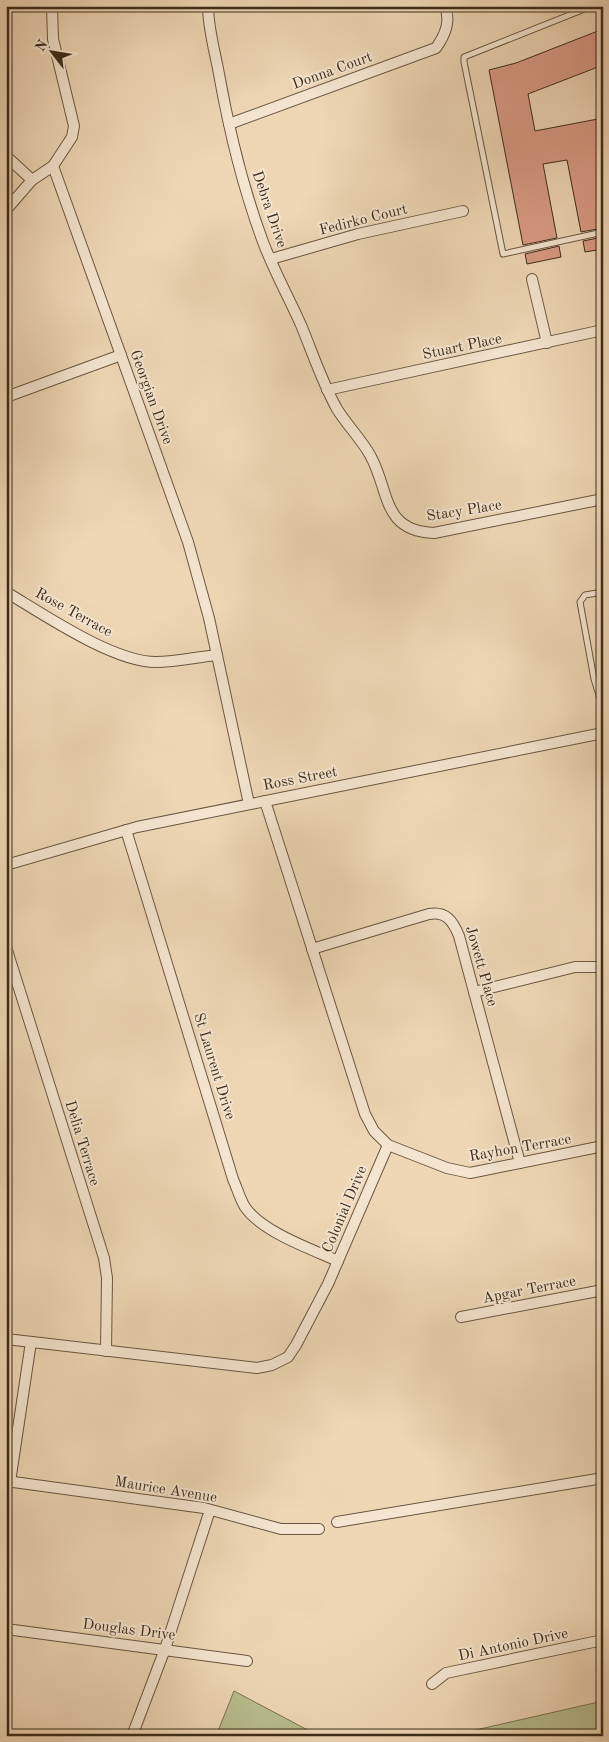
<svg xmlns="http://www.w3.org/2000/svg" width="609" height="1742" font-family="'Old Standard TT',serif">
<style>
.green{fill:#b8be8e;stroke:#7a7554}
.building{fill:#db9c86;stroke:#3d2c1b}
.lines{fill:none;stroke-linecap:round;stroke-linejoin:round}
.lane-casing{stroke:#6a5742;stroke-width:7}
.street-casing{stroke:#6a5742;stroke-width:12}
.lane{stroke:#f5e5d0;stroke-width:5}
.street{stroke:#f5e5d0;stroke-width:10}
.labels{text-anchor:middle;stroke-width:4;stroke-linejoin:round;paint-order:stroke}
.street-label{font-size:15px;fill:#3d2c1b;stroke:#f5e5d0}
</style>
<rect width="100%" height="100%" fill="#efd7b6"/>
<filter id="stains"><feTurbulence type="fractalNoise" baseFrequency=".004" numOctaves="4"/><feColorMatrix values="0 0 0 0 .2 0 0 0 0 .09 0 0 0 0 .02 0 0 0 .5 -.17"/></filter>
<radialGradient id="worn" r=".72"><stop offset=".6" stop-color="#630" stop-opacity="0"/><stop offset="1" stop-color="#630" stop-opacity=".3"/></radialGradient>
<g class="green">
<polygon points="234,1691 319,1736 216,1736"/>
<polygon points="603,1701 603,1736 449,1736"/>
</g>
<g class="building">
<polygon points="603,29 603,65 528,94 535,131 603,118 603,152 600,152 603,168 603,228 581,232 567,160 543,164 557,238 523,245 489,70 516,63"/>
<polygon points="603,237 603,249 585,252 583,241"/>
<polygon points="559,246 561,257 527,264 525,254"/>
</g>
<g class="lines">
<defs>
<g id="lane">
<polyline points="592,6 464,57 464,62 503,254 603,232"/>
<polyline points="603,592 585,595 580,602 594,679 603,708"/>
</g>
<g id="street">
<polyline points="52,6 53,39 74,126 72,137 53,166 188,542 209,618 249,804"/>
<path d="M208 6C208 28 215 52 219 74 229 130 243 188 263 242 274 271 289 298 301 325 313 354 322 382 337 409 347 425 361 439 370 455 390 490 381 531 434 533L603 499"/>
<path d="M229 124 436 48C445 35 451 22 445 6"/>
<polyline points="6,156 32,180"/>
<polyline points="6,210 32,180 53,166"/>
<polyline points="271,259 358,234 463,211"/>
<polyline points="532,279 547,343"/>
<polyline points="327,390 603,330"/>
<polyline points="6,397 121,355"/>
<path d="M6 592C43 614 113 662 156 662 176 662 197 657 217 655"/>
<polyline points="265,801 365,1114 374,1131 388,1145 447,1168 470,1173 603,1146"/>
<path d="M126 830 233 1179C237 1188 240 1199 245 1207 262 1232 311 1249 338 1261"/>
<polyline points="6,865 137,827 603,733"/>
<polyline points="6,947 104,1258 107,1278 106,1351"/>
<path d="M312 949 429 914C446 911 453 921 459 936L520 1163"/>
<polyline points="474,992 575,967 603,967"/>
<polyline points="461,1317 603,1290"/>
<polyline points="6,1339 257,1368 272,1365 288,1357 296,1345 328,1284 388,1145"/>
<polyline points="6,1481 204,1508 281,1529 319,1529"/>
<polyline points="10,1482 31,1342"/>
<polyline points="337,1522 603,1478"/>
<polyline points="6,1629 247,1661"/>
<polyline points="432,1684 446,1673 603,1640"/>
<polyline points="132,1736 165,1649 210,1510"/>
</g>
</defs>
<use href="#lane" class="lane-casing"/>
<use href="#street" class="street-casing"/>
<use href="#lane" class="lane"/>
<use href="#street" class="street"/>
</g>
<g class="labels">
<g class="street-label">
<text transform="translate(332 70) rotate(-20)" y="5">Donna Court</text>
<text transform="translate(270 209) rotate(71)" y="5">Debra Drive</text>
<text transform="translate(363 219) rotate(-14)" y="5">Fedirko Court</text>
<text transform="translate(462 346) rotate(-12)" y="5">Stuart Place</text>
<text transform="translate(152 397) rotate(70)" y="5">Georgian Drive</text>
<text transform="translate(464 510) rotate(-9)" y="5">Stacy Place</text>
<text transform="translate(74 612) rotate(29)" y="5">Rose Terrace</text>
<text transform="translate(300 778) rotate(-11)" y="5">Ross Street</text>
<text transform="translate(482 966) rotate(74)" y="5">Jowett Place</text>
<text transform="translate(215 1066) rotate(73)" y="5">St Laurent Drive</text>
<text transform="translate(83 1143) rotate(73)" y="5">Delia Terrace</text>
<text transform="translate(520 1147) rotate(-10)" y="5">Rayhon Terrace</text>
<text transform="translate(344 1209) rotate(-67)" y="5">Colonial Drive</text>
<text transform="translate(529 1289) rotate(-11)" y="5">Apgar Terrace</text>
<text transform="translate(166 1489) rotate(9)" y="5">Maurice Avenue</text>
<text transform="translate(129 1629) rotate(7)" y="5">Douglas Drive</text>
<text transform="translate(513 1644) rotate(-12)" y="5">Di Antonio Drive</text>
</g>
</g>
<rect width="609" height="1742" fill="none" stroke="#efd7b6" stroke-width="25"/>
<rect x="8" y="8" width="594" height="1727" fill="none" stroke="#3d2c1b" stroke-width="2.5"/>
<rect x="12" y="12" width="584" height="1717" fill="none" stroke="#3d2c1b"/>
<g transform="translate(52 52) rotate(301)" stroke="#f5e5d0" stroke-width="4" paint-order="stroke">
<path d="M0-4L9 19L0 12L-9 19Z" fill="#3d2c1b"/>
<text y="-8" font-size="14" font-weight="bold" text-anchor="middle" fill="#3d2c1b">N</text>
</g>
<rect width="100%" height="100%" filter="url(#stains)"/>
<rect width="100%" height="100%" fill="url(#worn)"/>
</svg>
